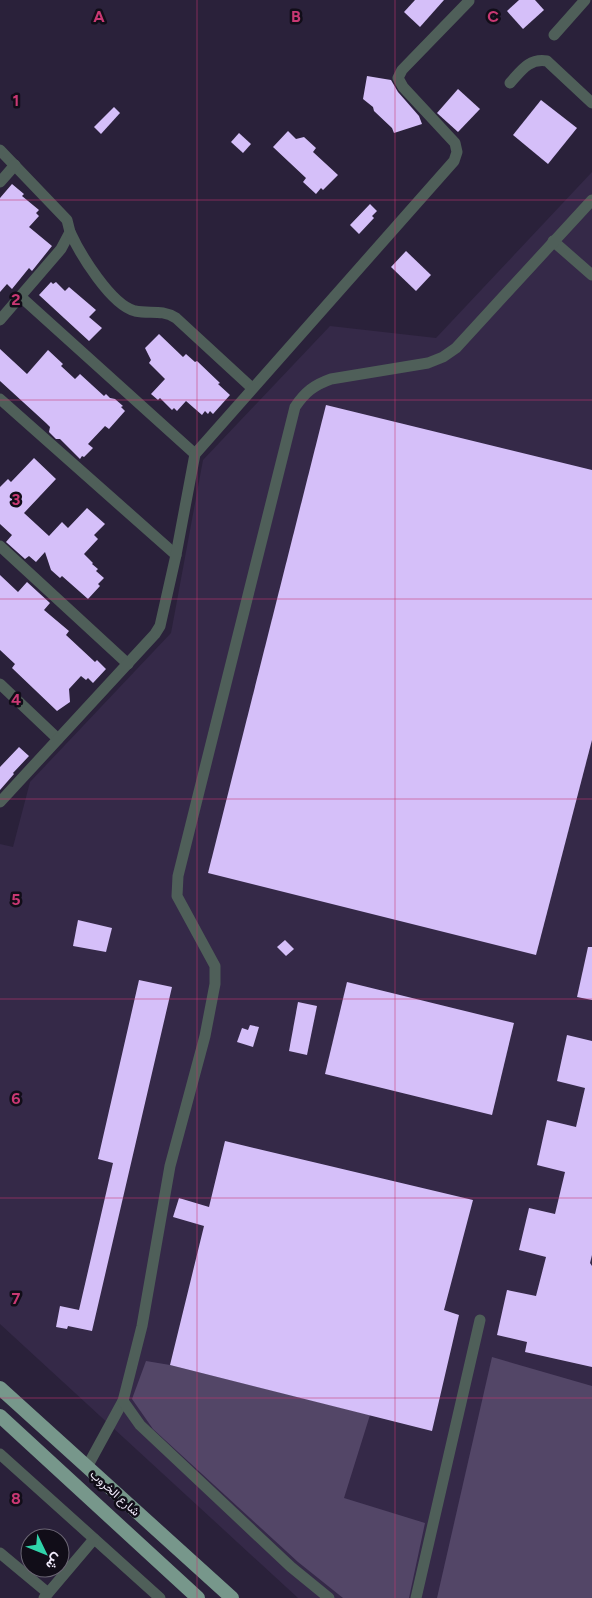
<svg xmlns="http://www.w3.org/2000/svg" width="592" height="1598" font-family="Figtree,Vazirmatn,sans-serif">
<style>
.built{fill:#352948}
.green{fill:#534667}
.building{fill:#d5bff9}
.lines{fill:none;stroke-linecap:round;stroke-linejoin:round}
.minor{stroke:#4f5f59;stroke-width:11}
.major{stroke:#77978b;stroke-width:14}
.grid{fill:none;stroke:#c93873;stroke-width:1;stroke-opacity:0.55}
.labels{text-anchor:middle;stroke-width:5;stroke-linejoin:round;paint-order:stroke}
.street-label{font-size:12px;fill:#f0eafb;stroke:#110d18}
.grid-label{font-size:16px;text-anchor:middle;font-weight:bold;fill:#c93873;stroke:#110d18;stroke-width:5;stroke-linejoin:round;paint-order:stroke}
</style>
<rect width="100%" height="100%" fill="#2a213a"/>
<polygon class="built" points="592,172 592,1598 298,1598 0,1324 0,844 13,847 30,782 171,633 203,460 330,326 436,338"/>
<g class="green">
<polygon points="492,1357 592,1386 592,1598 437,1598"/>
<polygon points="146,1361 170,1365 370,1415 344,1498 425,1523 409,1598 343,1598 298,1562 153,1429 132,1399"/>
</g>
<g class="building">
<polygon points="415,0 444,0 420,27 404,12"/>
<polygon points="519,0 535,0 544,10 523,29 507,11"/>
<polygon points="367,76 391,80 398,92 419,116 422,124 394,133 392,128 374,111 373,107 363,99"/>
<polygon points="458,89 480,109 458,132 437,113"/>
<polygon points="541,100 577,128 548,164 513,135"/>
<polygon points="114,107 120,113 101,134 94,127"/>
<polygon points="288,131 296,139 304,137 316,148 313,152 338,175 323,190 321,188 316,194 303,182 306,178 273,147"/>
<polygon points="239,133 251,144 243,153 231,142"/>
<polygon points="12,184 24,194 22,196 39,210 36,213 39,216 29,227 52,246 32,271 29,268 12,289 7,284 0,292 0,198"/>
<polygon points="370,204 377,211 372,216 374,218 359,234 350,225"/>
<polygon points="406,251 431,275 416,291 391,267"/>
<polygon points="51,282 53,284 56,282 65,291 69,287 96,310 89,317 102,328 89,341 39,295"/>
<polygon points="159,334 183,357 186,354 195,362 197,361 220,383 218,384 230,395 213,414 210,411 208,414 205,411 202,415 186,401 177,411 174,408 172,410 160,398 158,400 151,394 165,379 149,363 151,360 145,348"/>
<polygon points="0,349 27,374 48,350 63,364 61,366 75,379 80,374 104,396 106,394 110,398 115,399 123,406 121,407 125,411 109,429 105,426 88,444 93,448 84,457 82,456 80,459 60,439 56,439 49,432 50,427 46,423 0,381"/>
<polygon points="326,405 592,470 592,740 536,955 208,873"/>
<polygon points="34,458 56,479 24,513 49,536 62,522 68,528 87,508 105,524 94,535 98,539 84,554 93,563 92,564 98,569 96,571 104,578 98,584 100,586 88,599 62,576 60,578 51,570 45,552 36,562 29,556 25,559 6,542 12,535 0,524 0,487 8,479 11,482"/>
<polygon points="0,575 18,592 27,582 50,603 44,610 69,631 66,635 95,662 97,660 106,669 93,683 88,678 86,680 81,676 69,689 70,702 57,711 12,668 15,664 0,650"/>
<polygon points="19,747 29,756 13,773 14,774 0,790 0,767"/>
<polygon points="78,920 112,928 106,952 73,946"/>
<polygon points="285,940 294,949 286,956 277,947"/>
<polygon points="588,947 592,947 592,1000 577,997"/>
<polygon points="139,980 172,987 92,1331 68,1326 67,1329 56,1327 60,1306 79,1310 113,1163 98,1159"/>
<polygon points="347,982 514,1023 492,1115 325,1074"/>
<polygon points="298,1002 317,1006 307,1055 289,1051"/>
<polygon points="250,1025 259,1027 253,1047 237,1042 242,1028 248,1030"/>
<polygon points="567,1035 592,1041 592,1255 590,1263 592,1266 592,1367 525,1352 527,1342 497,1335 507,1290 536,1296 546,1257 519,1250 529,1208 555,1214 565,1172 537,1165 547,1120 576,1127 585,1088 557,1081"/>
<polygon points="225,1141 473,1200 444,1310 459,1315 432,1431 170,1365 204,1226 173,1217 179,1198 209,1207"/>
</g>
<g class="lines">
<g class="minor">
<polyline points="554,35 585,0"/>
<path d="M510 83C521 71 529 58 547 61L592 103"/>
<polyline points="0,150 67,220 70,232 61,249 0,320"/>
<polyline points="0,182 15,165"/>
<path d="M70 232C80 254 111 305 135 311 151 314 161 309 176 318L252 388"/>
<polyline points="553,241 592,275"/>
<polyline points="21,297 195,454"/>
<polyline points="0,399 176,555"/>
<polyline points="0,546 128,664"/>
<polyline points="0,684 58,739"/>
<polyline points="0,802 155,634 160,626 176,555 195,454 454,161 457,152 455,143 403,87 398,78 402,70 469,1"/>
<polyline points="0,1454 160,1598"/>
<polyline points="87,1467 123,1401"/>
<polyline points="0,1553 48,1593"/>
<polyline points="44,1598 94,1539"/>
<path d="M329 1598 291 1567 140 1425 123 1401 142 1326 170 1166 205 1036 215 984V966L177 896 178 876 295 407C305 392 314 385 331 379L428 363 443 357 456 348 592 200"/>
<polyline points="416,1598 480,1320"/>
</g>
<g class="major">
<polyline points="0,1388 232,1598"/>
<polyline points="0,1416 198,1598"/>
</g>
</g>
<path class="grid" d="M197 0V1598M395 0V1598M0 200H592M0 400H592M0 599H592M0 799H592M0 999H592M0 1198H592M0 1398H592"/>
<g class="labels">
<g class="street-label">
<text transform="translate(115 1493) rotate(42)" y="4">شارع الخروب</text>
</g>
</g>
<g class="grid-label">
<text x="99" y="22">A</text>
<text x="296" y="22">B</text>
<text x="493" y="22">C</text>
<text x="16" y="106">1</text>
<text x="16" y="305">2</text>
<text x="16" y="505">3</text>
<text x="16" y="705">4</text>
<text x="16" y="905">5</text>
<text x="16" y="1104">6</text>
<text x="16" y="1304">7</text>
<text x="16" y="1504">8</text>
</g>
<g transform="translate(45 1553) rotate(133)"><circle r="24" fill="#110d18" stroke="#6a6573"/>
<path d="M0-4L9 19L0 12L-9 19Z" fill="#30d4aa"/>
<text y="-8" font-size="14" font-weight="bold" text-anchor="middle" fill="#f0eafb">ش</text>
</g>
</svg>
